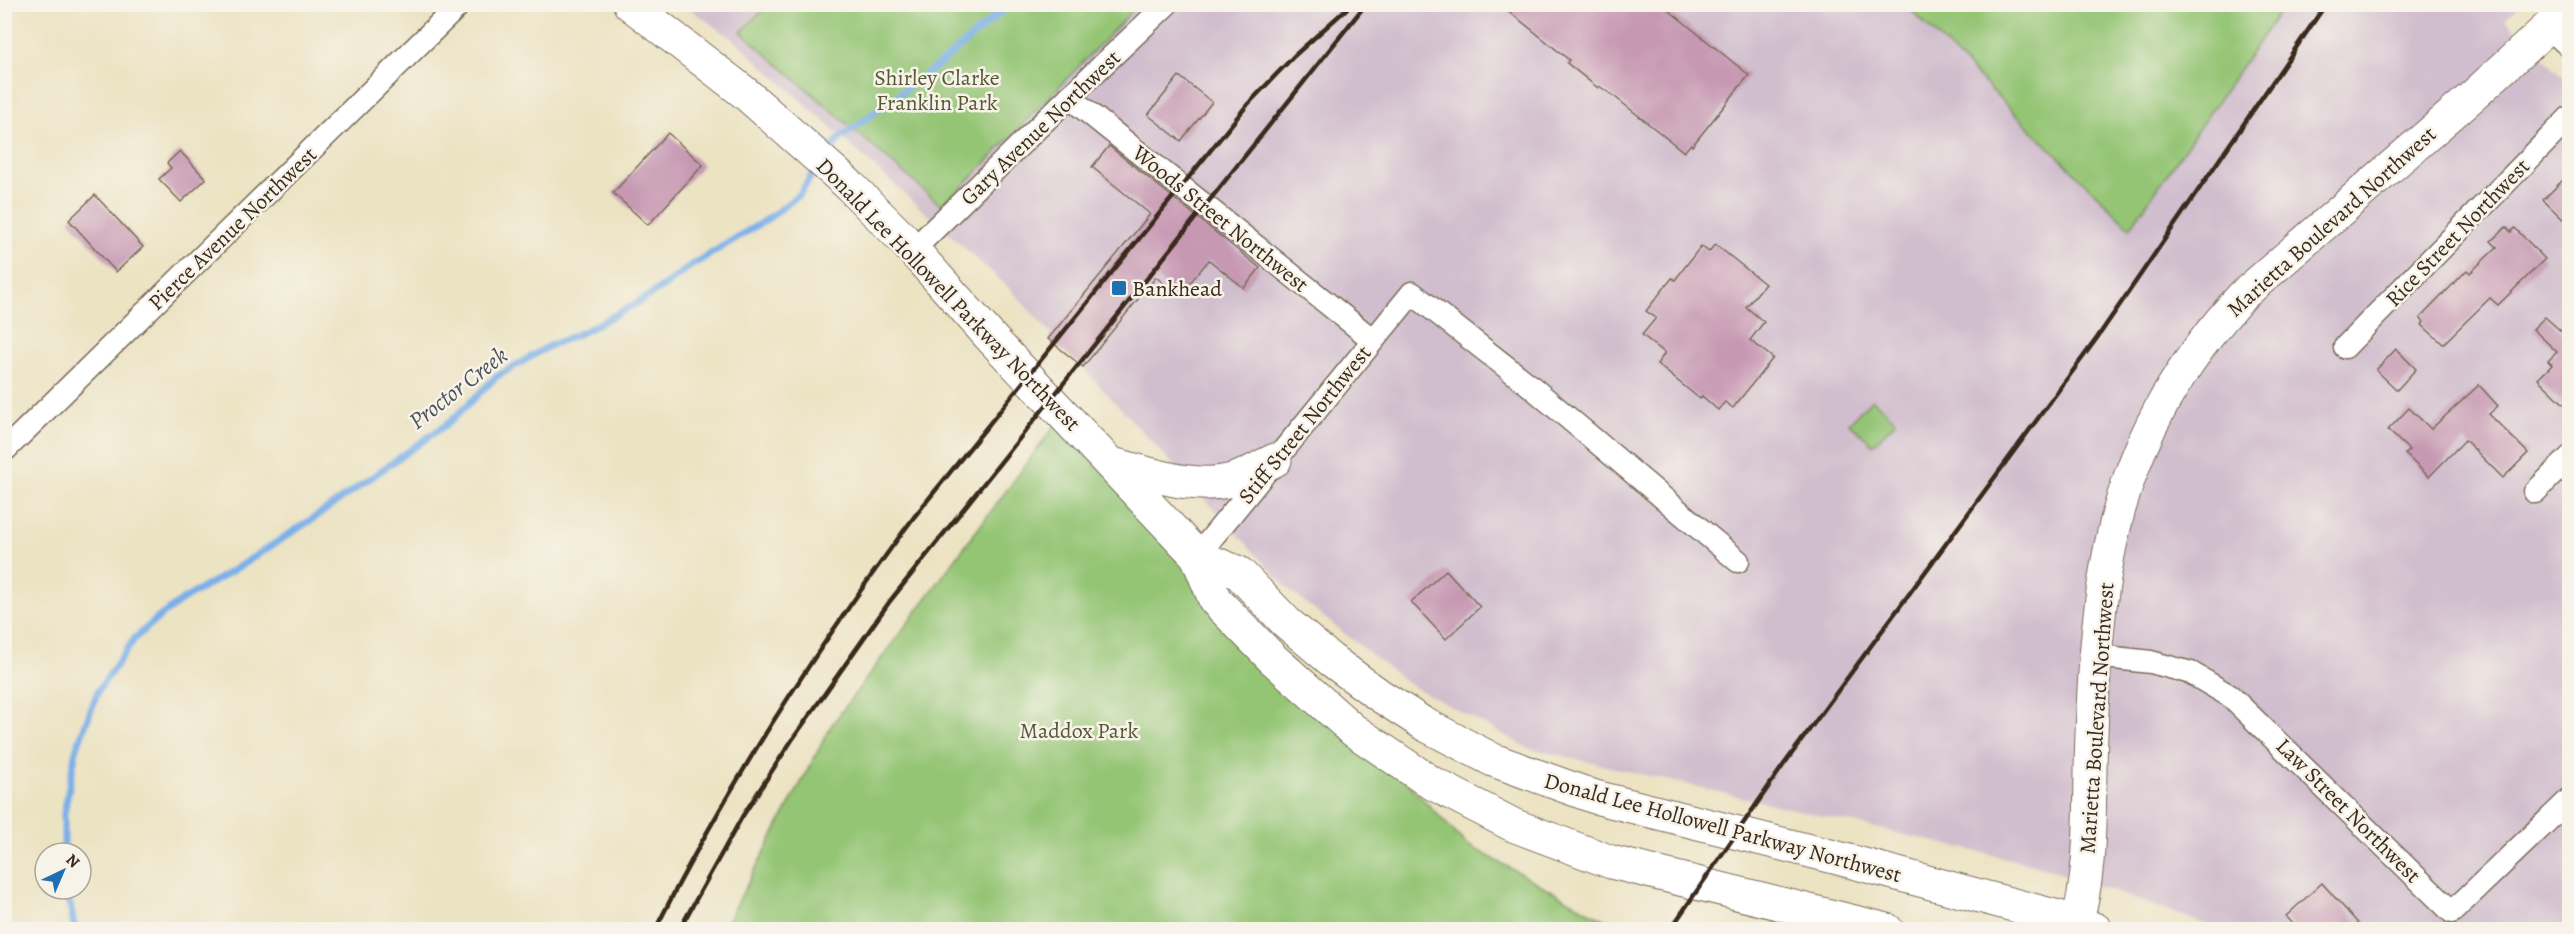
<svg xmlns="http://www.w3.org/2000/svg" width="2574" height="934" font-family="Alegreya,serif">
<style>
.industrial{fill:#d0bdcd}
.green{fill:#94c575;stroke:#68784a;stroke-width:1.5}
.lines{fill:none;stroke-linecap:round;stroke-linejoin:round}
.stream{stroke:#7aafe8;stroke-width:7}
.building{fill:#c698b2}
.minor-casing{stroke:#796b58;stroke-width:25}
.secondary-casing{stroke:#796b58;stroke-width:34}
.primary-casing{stroke:#796b58;stroke-width:35}
.minor{stroke:#fff;stroke-width:22}
.secondary{stroke:#fff;stroke-width:32}
.primary{stroke:#fff;stroke-width:33}
.rail{stroke:#3b2a1e;stroke-width:4.5}
.poi-dot{fill:#1f6fb2;stroke:#f7f3e8;stroke-width:2}
.labels{text-anchor:middle;stroke-width:5;stroke-linejoin:round;paint-order:stroke}
.park-label{font-size:22px;fill:#565838;stroke:#f7f3e8}
.street-label{font-size:22px;fill:#3b2a1e;stroke:#f7f3e8}
.poi-label{font-size:22px;fill:#3b2a1e;stroke:#f7f3e8;text-anchor:start}
.water-label{font-size:24px;font-style:italic;fill:#4e525b;stroke:#f7f3e8}
</style>
<rect width="100%" height="100%" fill="#f7f3e8"/>
<filter id="ink" filterUnits="userSpaceOnUse"><feTurbulence type="fractalNoise" baseFrequency=".0167" numOctaves="2"/><feDisplacementMap in="SourceGraphic" scale="12" xChannelSelector="R" yChannelSelector="G"/><feConvolveMatrix kernelMatrix="1 2 1 2 8 2 1 2 1" color-interpolation-filters="sRGB"/></filter>
<filter id="wash" filterUnits="userSpaceOnUse"><feTurbulence type="fractalNoise" baseFrequency=".008" numOctaves="4" result="noise"/><feDisplacementMap in="SourceGraphic" scale="24" xChannelSelector="R" yChannelSelector="G"/><feGaussianBlur stdDeviation="1.35" result="paint"/><feColorMatrix in="noise" values="0 0 0 0 0 0 0 0 0 0 0 0 0 0 0 0 0 1.4 0 .05"/><feComposite in="paint" operator="in"/></filter>
<g filter="url(#wash)">
<rect width="100%" height="100%" fill="#ece3c3"/>
<polygon class="industrial" points="684,5 2522,5 2505,20 2569,82 2569,929 2220,929 2040,866 1528,748 1409,684 1289,590 1009,288 734,40"/>
<g class="green">
<polygon points="768,5 1138,5 943,207 741,32"/>
<polygon points="1906,5 1905,5 2284,5 2130,228"/>
<polygon points="1872,399 1896,421 1873,445 1849,423"/>
<polygon points="1059,420 1466,844 1622,929 723,930 831,726"/>
</g>
<g class="lines">
<g class="stream">
<polyline points="827,154 840,138 941,63 1010,4"/>
<polyline points="64,853 64,813 76,750 98,691 135,638 159,617 184,599 240,566 320,514 451,421 496,377 551,345 581,333 637,303 664,286 689,267 769,218 800,194 816,168"/>
<polyline points="67,889 75,930"/>
</g>
</g>
<g id="blocks">
<g class="building">
<polygon points="1500,4 1661,4 1749,75 1692,146 1691,144 1684,152 1615,97 1599,86 1598,88 1567,63 1569,60"/>
<polygon points="1179,76 1212,102 1181,141 1148,115"/>
<polygon points="668,133 703,165 648,225 613,193"/>
<polygon points="1109,146 1260,268 1244,288 1209,260 1179,296 1156,277 1083,367 1048,339 1150,214 1092,167"/>
<polygon points="180,151 206,179 181,202 159,179 171,168 167,163"/>
<polygon points="2570,173 2570,226 2543,200"/>
<polygon points="95,195 143,247 116,272 69,220"/>
<polygon points="2506,227 2511,232 2515,228 2545,259 2498,305 2490,298 2443,344 2422,325 2424,322 2420,318 2467,270 2470,273 2497,247 2491,241"/>
<polygon points="1715,244 1765,284 1746,307 1764,322 1750,340 1773,358 1733,408 1725,402 1718,410 1702,396 1700,399 1657,364 1665,353 1642,335 1656,318 1646,311 1672,278 1675,280 1701,246 1709,252"/>
<polygon points="2545,317 2570,339 2570,410 2538,379 2552,365 2548,361 2557,352 2533,329"/>
<polygon points="2396,349 2416,369 2397,390 2376,370"/>
<polygon points="2479,385 2498,406 2489,414 2528,453 2503,478 2465,440 2429,477 2405,454 2409,450 2388,430 2409,408 2431,429"/>
<polygon points="1446,570 1480,607 1446,639 1411,602"/>
<polygon points="2322,883 2364,930 2298,930 2286,916"/>
</g>
</g>
</g>
<g filter="url(#ink)">
<use href="#blocks" fill-opacity="0" stroke="#796b58" stroke-width="1.5"/>
<g class="lines">
<defs>
<g id="minor">
<polyline points="2548,27 2570,47"/>
<polyline points="1069,97 1373,340"/>
<polyline points="913,250 1069,97 1167,4"/>
<polyline points="2345,347 2570,117"/>
<polyline points="4,451 460,4"/>
<polyline points="2535,492 2570,457"/>
<polyline points="1197,556 1412,293 1528,384 1738,561"/>
<polyline points="2096,656 2151,662 2191,673 2230,696 2452,912 2570,799"/>
</g>
<path id="secondary" d="M2075 930C2093 872 2089 808 2091 748 2097 564 2113 436 2243 295L2475 94 2570 7"/>
<g id="primary">
<polyline points="630,4 745,93 849,185 903,239 993,340 1197,556 1215,600 1273,659 1353,730 1430,782 1513,825 1611,862 1887,930"/>
<path d="M1112 464C1152 474 1201 493 1241 477 1253 472 1264 465 1275 460"/>
<polyline points="1197,556 1239,573 1286,622 1331,660 1379,695 1424,724 1493,760 1595,797 1834,857 2077,922 2096,930"/>
</g>
</defs>
<use href="#minor" class="minor-casing"/>
<use href="#secondary" class="secondary-casing"/>
<use href="#primary" class="primary-casing"/>
<use href="#minor" class="minor"/>
<use href="#secondary" class="secondary"/>
<use href="#primary" class="primary"/>
<g class="rail">
<path d="M655 930C728 784 817 647 914 517L1248 104 1294 56 1352 4"/>
<polyline points="679,930 742,817 792,740 890,601 1366,4"/>
<polyline points="1670,930 1782,767 2097,338 2326,4"/>
</g>
</g>
</g>
<rect class="poi-dot" x="1111" y="280" width="16" height="16" rx="3"/>
<g class="labels">
<g class="park-label">
<text x="937" y="85">Shirley Clarke<tspan x="937" dy="25">Franklin Park</tspan></text>
<text x="1079" y="738">Maddox Park</text>
</g>
<g class="street-label">
<text transform="translate(1040 127) rotate(-44)" y="8">Gary Avenue Northwest</text>
<text transform="translate(1221 218) rotate(39)" y="8">Woods Street Northwest</text>
<text transform="translate(2331 221) rotate(-42)" y="8">Marietta Boulevard Northwest</text>
<text transform="translate(232 228) rotate(-44)" y="8">Pierce Avenue Northwest</text>
<text transform="translate(2457 232) rotate(-46)" y="8">Rice Street Northwest</text>
<text transform="translate(949 294) rotate(46)" y="8">Donald Lee Hollowell Parkway Northwest</text>
<text transform="translate(1304 424) rotate(-51)" y="8">Stiff Street Northwest</text>
<text transform="translate(2096 718) rotate(-86)" y="8">Marietta Boulevard Northwest</text>
<text transform="translate(2349 810) rotate(45)" y="8">Law Street Northwest</text>
<text transform="translate(1723 827) rotate(15)" y="8">Donald Lee Hollowell Parkway Northwest</text>
</g>
<g class="poi-label">
<text x="1132" y="296">Bankhead</text>
</g>
<g class="water-label">
<text transform="translate(458 388) rotate(-38)" y="8">Proctor Creek</text>
</g>
</g>
<rect width="2574" height="934" fill="none" stroke="#f7f3e8" stroke-width="24"/>
<g transform="translate(63 871) rotate(44)"><circle r="28" fill="#f7f3e8" stroke="#aca397" stroke-width="1.5"/>
<path d="M0-4.5L10 22L0 15L-10 22Z" fill="#1f6fb2"/>
<text y="-9" font-size="16" font-weight="bold" text-anchor="middle" fill="#3b2a1e">N</text>
</g>
</svg>
